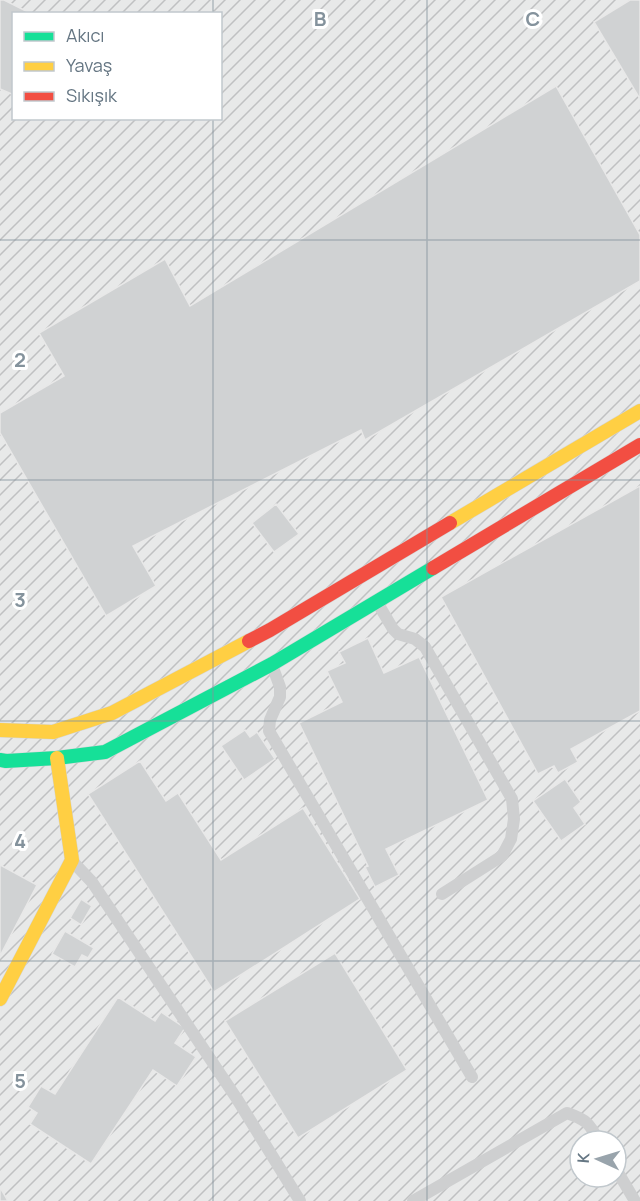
<svg xmlns="http://www.w3.org/2000/svg" width="640" height="1201" font-family="Manrope,sans-serif">
<style>
.industrial{fill:url(#industrial-furrows);fill-rule:evenodd}
.building{fill:#d0d2d3;stroke:#e8e8e8;stroke-width:1.5}
.lines{fill:none;stroke-linecap:round;stroke-linejoin:round}
.fast-casing{stroke:#d5d6d7;stroke-width:15}
.slow-casing{stroke:#d5d6d7;stroke-width:15}
.jam-casing{stroke:#d5d6d7;stroke-width:15}
.lane{stroke:#cecfd0;stroke-width:12}
.fast{stroke:#16e098;stroke-width:14}
.slow{stroke:#ffcf43;stroke-width:14}
.jam{stroke:#f24e42;stroke-width:14}
.grid{fill:none;stroke:#84929c;stroke-width:1.5;stroke-opacity:0.55}
.grid-label{font-size:20px;text-anchor:middle;font-weight:bold;fill:#84929c;stroke:#fff;stroke-width:6;stroke-linejoin:round;paint-order:stroke}
</style>
<defs>
<pattern id="industrial-furrows" width="10" height="10" patternUnits="userSpaceOnUse" patternTransform="scale(1.5)"><rect width="10" height="10" fill="#e8e9e9"/><path d="M-1 1l2-2M0 10L10 0M9 11l2-2" fill="none" stroke="#c0c1c2"/></pattern>
</defs>
<rect width="100%" height="100%" fill="#f9f9f9"/>
<path class="industrial" d="M0 0H640V1201H0ZM14 14H220V118H14ZM580 1141H616V1177H580Z"/>
<g class="building">
<polygon points="0,0 4,0 32,14 14,14 14,95 0,89"/>
<polygon points="630,0 640,0 640,99 594,22"/>
<polygon points="556,86 640,235 640,281 365,440 361,430 133,546 156,586 106,616 0,433 0,413 64,376 39,333 165,259 190,306"/>
<polygon points="640,486 640,711 571,749 578,762 558,773 554,766 538,774 441,597"/>
<polygon points="276,504 299,534 274,552 252,523"/>
<polygon points="368,638 384,673 419,657 488,800 386,849 399,875 375,887 365,867 368,866 299,723 342,702 327,671 345,663 339,652"/>
<polygon points="245,730 250,737 257,732 275,759 244,780 221,746"/>
<polygon points="140,761 166,801 178,793 221,860 303,808 360,899 214,992 88,794"/>
<polygon points="565,779 581,802 574,808 585,824 561,841 533,801"/>
<polygon points="0,865 37,885 0,956"/>
<polygon points="81,899 92,906 81,925 70,918"/>
<polygon points="65,931 94,948 88,958 82,955 75,967 52,954"/>
<polygon points="335,953 407,1070 298,1138 225,1021"/>
<polygon points="118,997 155,1021 161,1012 185,1028 175,1043 196,1057 177,1086 153,1070 91,1164 30,1124 37,1113 28,1107 41,1086 55,1094"/>
<polygon points="1,1189 8,1201 0,1201 0,1190"/>
</g>
<g class="lines">
<defs>
<polyline id="fast" points="0,760 6,761 57,758 105,752 272,664 433,568"/>
<g id="slow">
<polyline points="450,523 640,411"/>
<polyline points="0,730 53,732 112,713 249,641"/>
<polyline points="0,999 72,860 57,758"/>
</g>
<g id="jam">
<polyline points="433,568 640,445"/>
<polyline points="249,641 270,630 450,523"/>
</g>
</defs>
<use href="#fast" class="fast-casing"/>
<use href="#slow" class="slow-casing"/>
<use href="#jam" class="jam-casing"/>
<g class="lane">
<polyline points="377,602 393,629 398,634 415,639 425,647 512,799 514,819 511,839 502,856 442,894"/>
<polyline points="272,665 280,687 280,697 270,720 269,731 472,1077"/>
<polyline points="74,863 92,882 237,1099 300,1201"/>
<polyline points="616,1169 635,1201"/>
<path d="M413 1201 567 1113C587 1120 589 1123 599 1141"/>
</g>
<use href="#fast" class="fast"/>
<use href="#slow" class="slow"/>
<use href="#jam" class="jam"/>
</g>
<path class="grid" d="M213 0V14M427 0V1201M213 118V1201M0 240H640M0 480H640M0 721H640M0 961H640"/>
<g class="grid-label">
<text x="320" y="26">B</text>
<text x="533" y="26">C</text>
<text x="20" y="367">2</text>
<text x="20" y="607">3</text>
<text x="20" y="848">4</text>
<text x="20" y="1088">5</text>
</g>
<rect x="12" y="12" width="210" height="108" fill="#ffffff" stroke="#c1c8cd" stroke-width="1.5"/>
<rect x="24" y="32" width="30" height="9" fill="#16e098" stroke="#c1c8cd" stroke-width="1.5"/>
<text x="66" y="42" font-size="18" fill="#657683">Akıcı</text>
<rect x="24" y="62" width="30" height="9" fill="#ffcf43" stroke="#c1c8cd" stroke-width="1.5"/>
<text x="66" y="72" font-size="18" fill="#657683">Yavaş</text>
<rect x="24" y="92" width="30" height="9" fill="#f24e42" stroke="#c1c8cd" stroke-width="1.5"/>
<text x="66" y="102" font-size="18" fill="#657683">Sıkışık</text>
<g transform="translate(598 1159) rotate(274)"><circle r="28" fill="#ffffff" stroke="#c1c8cd" stroke-width="1.5"/>
<path d="M0-4.5L10 22L0 15L-10 22Z" fill="#99a4ac"/>
<text y="-9" font-size="16" font-weight="bold" text-anchor="middle" fill="#657683">K</text>
</g>
</svg>
